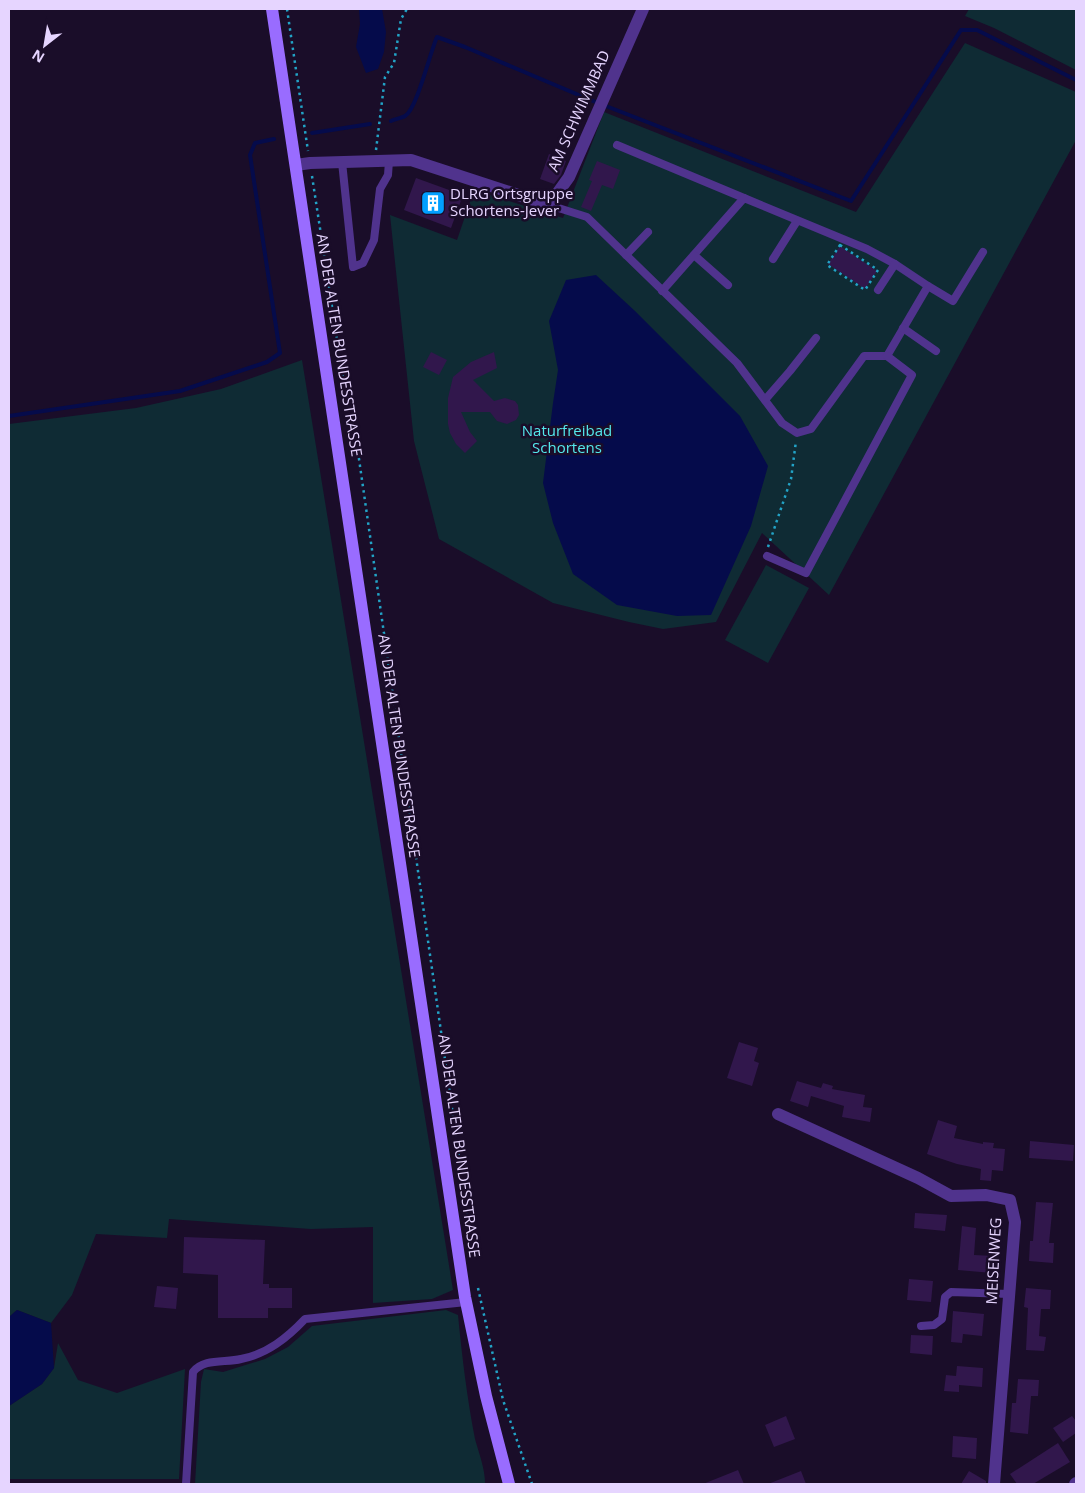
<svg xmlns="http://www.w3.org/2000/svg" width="1085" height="1493" font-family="'Open Sans',sans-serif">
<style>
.green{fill:#0f2b34}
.water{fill:#050b4b}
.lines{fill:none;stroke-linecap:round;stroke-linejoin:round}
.stream{stroke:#050b4b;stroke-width:4}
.building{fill:#31174c}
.path{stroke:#22a3c6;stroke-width:2.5;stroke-dasharray:2.5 4;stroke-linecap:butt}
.lane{stroke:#50338d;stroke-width:8}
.street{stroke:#50338d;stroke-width:12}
.secondary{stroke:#996cff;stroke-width:12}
.labels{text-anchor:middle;stroke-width:5;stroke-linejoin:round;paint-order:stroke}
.street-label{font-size:15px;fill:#e6d5ff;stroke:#1a0d29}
.poi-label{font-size:15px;fill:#e6d5ff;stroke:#1a0d29;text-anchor:start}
.park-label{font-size:15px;fill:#54e8ec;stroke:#1a0d29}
</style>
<rect width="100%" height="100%" fill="#1a0d29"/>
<g class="green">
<polygon points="969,9 1076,9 1076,70 994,28 965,16"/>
<polygon points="965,43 1076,92 1076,140 829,595 762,533 716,622 663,629 629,622 553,603 439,539 414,441 390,215 457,240 474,190 563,218 604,112 856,212"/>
<polygon points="302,360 453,1290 432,1299 373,1303 373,1227 311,1229 169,1219 167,1238 96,1234 72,1295 51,1323 17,1310 9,1317 9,424 136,408 221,389"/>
<polygon points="766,565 809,588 768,663 725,640"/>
<path d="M446 1310 458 1315C462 1356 467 1398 475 1439 479 1454 485 1468 485 1484H195L201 1382 204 1369 223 1372 265 1359 288 1347 312 1326Z"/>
<polygon points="58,1343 78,1380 117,1393 185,1369 179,1479 9,1479 9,1406 42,1384 54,1368"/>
</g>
<g class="water">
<polygon points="359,9 382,9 386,32 384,52 378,69 366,73 356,47 360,24"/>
<polygon points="596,275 635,311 740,416 768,466 751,526 711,615 677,616 617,605 573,574 553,523 543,483 553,403 558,370 549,321 566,280"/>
<polygon points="17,1310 51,1323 54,1368 42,1384 9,1406 9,1317"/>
</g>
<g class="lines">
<g class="stream">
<path d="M391 121C395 119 402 118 405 116 417 109 430 52 437 37L465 47 593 101 851 201 961 30H977L1076 80"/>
<polyline points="312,133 370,124"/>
<polyline points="9,416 180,391 267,362 280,353 250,155 255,143 274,139"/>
</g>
</g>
<g class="building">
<polygon points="549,154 566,161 561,175 554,184 540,179"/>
<polygon points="597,161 620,170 613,189 602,185 591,211 581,207 592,181 589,180"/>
<polygon points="416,178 463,195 451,228 404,210"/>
<polygon points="840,246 877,271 865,289 828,264"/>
<polygon points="431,352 447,360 439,375 423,367"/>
<polygon points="494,352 497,368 473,380 494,401 505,398 515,401 518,405 519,415 516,420 507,424 497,421 490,412 461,412 470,432 477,441 465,453 456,444 450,433 448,424 448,398 453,377 471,362"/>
<polygon points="739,1042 758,1048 754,1061 759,1063 752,1086 727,1078"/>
<polygon points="797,1081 821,1088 823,1083 833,1086 832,1089 865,1095 863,1107 872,1108 870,1122 842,1117 844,1106 811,1096 808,1107 790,1101"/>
<polygon points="938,1120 957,1126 954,1138 983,1144 983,1142 994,1143 993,1148 1005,1149 1003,1171 992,1170 991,1181 980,1180 981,1169 957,1164 927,1154"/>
<polygon points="1030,1141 1074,1145 1073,1161 1029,1158"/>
<polygon points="1036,1202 1053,1203 1049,1243 1054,1243 1053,1263 1029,1261 1030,1241 1033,1241"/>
<polygon points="915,1213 947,1215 945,1231 914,1228"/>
<polygon points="962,1226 976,1228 974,1255 993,1256 992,1273 958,1270"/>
<polygon points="184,1237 265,1240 263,1284 269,1284 269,1288 292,1288 292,1308 268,1308 268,1318 218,1318 218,1275 183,1273"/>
<polygon points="909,1279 933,1281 931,1302 907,1300"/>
<polygon points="157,1286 178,1288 176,1309 154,1307"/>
<polygon points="1026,1288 1051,1290 1050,1309 1041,1309 1039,1336 1046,1337 1044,1351 1026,1350 1028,1308 1024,1307"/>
<polygon points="953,1311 984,1314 982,1336 963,1334 962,1343 951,1342"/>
<polygon points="911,1335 933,1336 932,1355 910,1353"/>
<polygon points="957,1366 983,1368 982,1387 959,1385 959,1392 944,1391 946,1375 956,1376"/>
<polygon points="1018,1379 1039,1380 1038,1396 1031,1396 1028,1434 1010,1432 1012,1403 1016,1403"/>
<polygon points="786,1416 795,1439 774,1447 765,1425"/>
<polygon points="1072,1416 1076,1421 1076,1433 1063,1442 1053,1428"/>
<polygon points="953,1436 977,1438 976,1459 952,1457"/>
<polygon points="1058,1443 1070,1462 1033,1484 1017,1484 1010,1474"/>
<polygon points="738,1470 744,1484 703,1484"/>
<polygon points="801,1471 806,1484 768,1484"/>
<polygon points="969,1471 986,1481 986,1484 961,1484"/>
</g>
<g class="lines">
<g class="path">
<polyline points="287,9 308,151"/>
<polyline points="376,150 385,77 394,63 401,19 407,9"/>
<polyline points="312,176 344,385 357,445 472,1248"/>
<polygon points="840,245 878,270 865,290 827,265"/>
<polyline points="768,547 791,479 796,441"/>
<polyline points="478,1288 503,1400 532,1484"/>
</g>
<g class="lane">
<polyline points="617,145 744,198"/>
<polyline points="342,162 353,267 363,263 374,240 380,189 388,175 389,161"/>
<polyline points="549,205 587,217 737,363 782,423 797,433 811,429 864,356 887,356 928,286 895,264 867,249 744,198 662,291"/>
<polyline points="626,255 648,232"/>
<polyline points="694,255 728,285"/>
<polyline points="773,259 797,221"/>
<polyline points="928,286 953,301 983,252"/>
<polyline points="878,290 895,264"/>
<polyline points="903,328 936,351"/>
<polyline points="765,400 790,371 816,338"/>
<polyline points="767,556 806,573 912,375 887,356"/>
<polyline points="921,1326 934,1325 942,1319 945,1297 951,1292 1009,1294"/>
<path d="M186 1484 193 1372C204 1358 225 1363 241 1359 267 1354 287 1338 305 1319L466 1302"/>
</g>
<g class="street">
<polyline points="296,165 310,163 411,160 549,205 569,177 643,9"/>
<polyline points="778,1114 918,1178 951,1196 986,1195 1010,1200 1015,1222 994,1484"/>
<polyline points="1075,1484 1076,1483"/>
</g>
<polyline class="secondary" points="272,9 465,1297 486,1396 509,1484"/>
</g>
<defs>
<symbol id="building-square" viewBox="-11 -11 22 22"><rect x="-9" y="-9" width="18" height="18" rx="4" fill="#019fff" stroke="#1a0d29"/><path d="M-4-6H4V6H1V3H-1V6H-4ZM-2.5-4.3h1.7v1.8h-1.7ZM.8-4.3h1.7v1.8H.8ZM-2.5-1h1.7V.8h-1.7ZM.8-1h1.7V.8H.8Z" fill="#fff"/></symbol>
</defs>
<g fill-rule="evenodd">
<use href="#building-square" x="419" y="189" width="28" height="28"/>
</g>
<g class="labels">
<g class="street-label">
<text transform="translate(579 111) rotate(-66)" y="5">AM SCHWIMMBAD</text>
<text transform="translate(339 345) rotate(81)" y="5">AN DER ALTEN BUNDESSTRASSE</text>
<text transform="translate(399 746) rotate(82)" y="5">AN DER ALTEN BUNDESSTRASSE</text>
<text transform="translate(459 1146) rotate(82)" y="5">AN DER ALTEN BUNDESSTRASSE</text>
<text transform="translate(994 1261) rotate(-87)" y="5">MEISENWEG</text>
</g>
<g class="poi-label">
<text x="450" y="199">DLRG Ortsgruppe<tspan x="450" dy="17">Schortens-Jever</tspan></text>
</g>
<g class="park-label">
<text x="567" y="436">Naturfreibad<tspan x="567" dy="17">Schortens</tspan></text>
</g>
</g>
<rect width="1085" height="1493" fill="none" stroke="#e6d5ff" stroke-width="20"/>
<g transform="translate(45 45) rotate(211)" stroke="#1a0d29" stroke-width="4" paint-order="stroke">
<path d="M0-4L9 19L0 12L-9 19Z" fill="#e6d5ff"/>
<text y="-8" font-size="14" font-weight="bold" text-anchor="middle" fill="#e6d5ff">N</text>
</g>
</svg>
